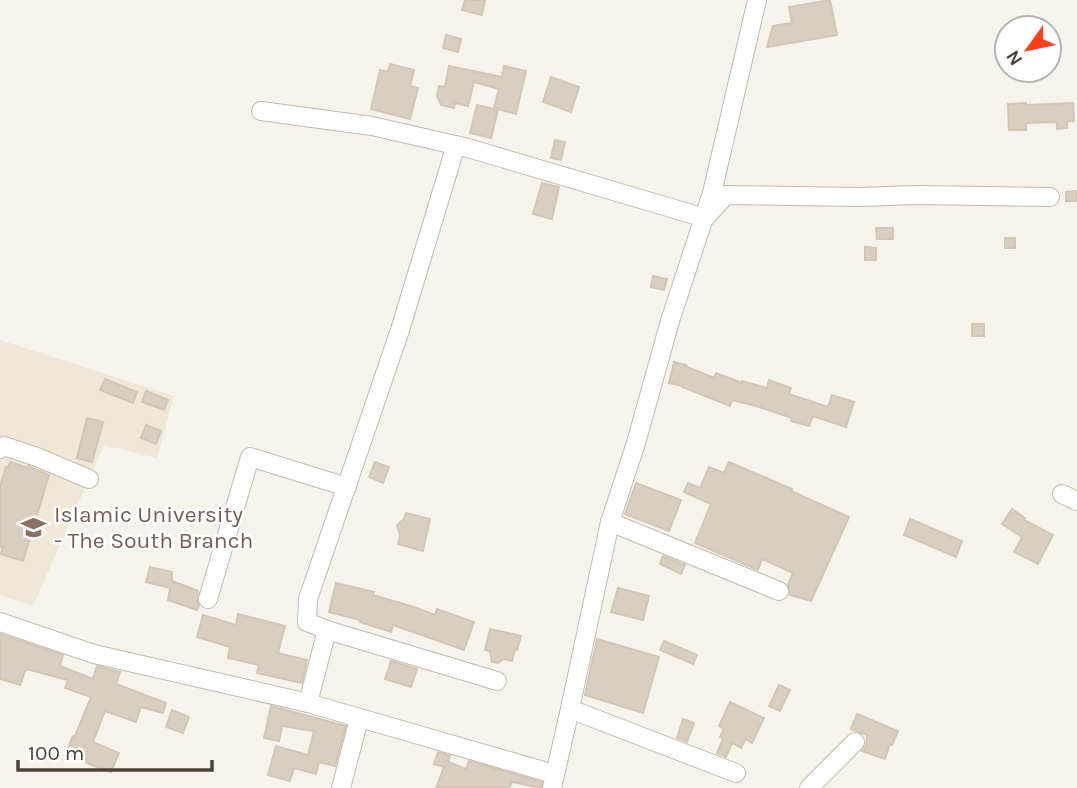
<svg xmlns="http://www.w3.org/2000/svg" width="1077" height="788" font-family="Karla,sans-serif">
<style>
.education{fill:#efe8d6}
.building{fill:#d8cfc1;stroke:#d3c7b4;stroke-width:2}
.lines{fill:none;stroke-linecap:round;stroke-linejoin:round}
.minor-casing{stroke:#c2bbae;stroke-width:20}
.minor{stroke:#fff;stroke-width:18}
.labels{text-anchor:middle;stroke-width:5;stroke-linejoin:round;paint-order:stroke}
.education-label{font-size:23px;fill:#785e54;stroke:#fff;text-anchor:start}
</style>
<rect width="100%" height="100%" fill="#f6f3ec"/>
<polygon class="education" points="0,340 174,396 157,458 104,445 33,606 0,595"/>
<g class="building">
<polygon points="465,0 485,0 482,15 462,10"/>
<polygon points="830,0 837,35 767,47 773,26 792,23 789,7"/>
<polygon points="446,35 461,39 458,52 443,48"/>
<polygon points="390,64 414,70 410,86 418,88 410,119 371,109 380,70 388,72"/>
<polygon points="449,66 502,77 504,66 526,71 516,114 494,108 499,89 474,82 468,106 455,103 454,108 441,105 437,96 439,86 445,87"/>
<polygon points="551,77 579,87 571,112 543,102"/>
<polygon points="1026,103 1026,105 1073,103 1074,121 1067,121 1067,128 1057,129 1057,122 1026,123 1026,130 1009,130 1008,104"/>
<polygon points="477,105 498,110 491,138 470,133"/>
<polygon points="555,140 565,142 561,160 551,158"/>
<polygon points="542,183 559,187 552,219 533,214"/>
<polygon points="1077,191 1077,201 1066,201 1066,192"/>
<polygon points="876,228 893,228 893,239 877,239"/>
<rect x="1005" y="238" width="10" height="10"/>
<polygon points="865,247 876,248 876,260 865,260"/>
<polygon points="653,276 667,279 664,290 651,287"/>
<rect x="972" y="324" width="12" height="12"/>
<polygon points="674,362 686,365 685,366 714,378 716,373 742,383 742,381 767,388 769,380 791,388 789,394 828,407 832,395 854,402 846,427 813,416 809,426 791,421 792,418 756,406 732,400 730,406 682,387 683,386 669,383"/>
<polygon points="105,379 137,392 133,403 100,390"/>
<polygon points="146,391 168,400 164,410 142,402"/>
<polygon points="87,418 103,422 92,462 77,458"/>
<polygon points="146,425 161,431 156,444 141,438"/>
<polygon points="10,462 28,468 28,466 49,475 23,561 1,554 3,547 0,547 0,486 6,467 8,468"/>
<polygon points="375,462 389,467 383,483 369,477"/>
<polygon points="729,462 792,489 791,491 849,517 811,601 790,595 788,585 793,573 762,559 758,570 695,543 711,504 684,492 688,483 700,488 709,467 724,473"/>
<polygon points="636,483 681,500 669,531 625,514"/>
<polygon points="1012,509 1025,518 1024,520 1053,535 1038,564 1014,552 1022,537 1002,524"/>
<polygon points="406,513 430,519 423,551 398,544 400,535 397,525 404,519"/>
<polygon points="910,519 962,541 956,557 904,535"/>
<polygon points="663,556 685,565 681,574 660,564"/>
<polygon points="150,567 172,572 172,581 198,591 197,601 199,606 197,610 168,600 170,588 146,582"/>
<polygon points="336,583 374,592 373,595 414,607 435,615 437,609 474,622 464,650 393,625 391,632 360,622 360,620 329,612"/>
<polygon points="618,588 649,596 643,620 611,612"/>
<polygon points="238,614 285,626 278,653 307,660 302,683 257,673 259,665 228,658 230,647 197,637 203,615 236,625"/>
<polygon points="490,629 521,636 517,650 515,649 512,661 504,659 498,663 492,662 490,651 485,650"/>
<polygon points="0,634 63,655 60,666 93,679 97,666 120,672 116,684 166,703 163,713 141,707 136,722 105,711 93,742 119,753 111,772 65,755 73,736 75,736 91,697 65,688 68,680 26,669 20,685 0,679"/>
<polygon points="597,639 659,657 643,713 585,695"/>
<polygon points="664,641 697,655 693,664 660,650"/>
<polygon points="391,661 417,669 411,687 385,679"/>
<polygon points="779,685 790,690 780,711 769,706"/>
<polygon points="730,702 764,718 752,743 746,739 741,748 732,743 726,757 717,753 723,739 720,737 724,729 719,726"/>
<polygon points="271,706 346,726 335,766 319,762 316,774 294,768 290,781 268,775 276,746 308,755 314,731 282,726 279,741 264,738"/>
<polygon points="172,710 189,717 183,733 166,727"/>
<polygon points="857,714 898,731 892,745 890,744 885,759 862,751 866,746 867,735 851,729"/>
<polygon points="683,719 694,723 687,742 677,738"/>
<polygon points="438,752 450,756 448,762 466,769 469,761 542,782 541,788 512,782 509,788 436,788 444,767 434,764"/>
</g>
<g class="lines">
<defs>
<g id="minor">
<polyline points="261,111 372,126 468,148 705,218 726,195 860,197 915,195 1050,197"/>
<polyline points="0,449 4,446 37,457 89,479"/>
<polyline points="1062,494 1077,501"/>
<polyline points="610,522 779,591"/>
<polyline points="208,599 250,457 347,487"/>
<polyline points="0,622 94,654 308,703 554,774"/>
<polyline points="327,630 497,681"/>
<polyline points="308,703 327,630 307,622 308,599 400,330 456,145"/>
<polyline points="570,709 736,773"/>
<polyline points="341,788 359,719"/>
<polyline points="552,788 570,709 610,522 636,443 670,321 712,193 757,0"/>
<polyline points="809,788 855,742"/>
</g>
</defs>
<use href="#minor" class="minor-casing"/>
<use href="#minor" class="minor"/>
</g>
<defs>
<symbol id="university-bare" viewBox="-9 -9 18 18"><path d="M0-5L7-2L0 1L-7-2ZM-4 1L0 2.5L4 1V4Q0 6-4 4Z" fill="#8d6e63" stroke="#fff" stroke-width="2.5" paint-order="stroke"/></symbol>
</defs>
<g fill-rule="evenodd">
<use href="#university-bare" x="16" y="510" width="35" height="35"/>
</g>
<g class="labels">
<g class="education-label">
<text x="54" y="522">Islamic University<tspan x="54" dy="26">- The South Branch</tspan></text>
</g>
</g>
<g transform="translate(1028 49) rotate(237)"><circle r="33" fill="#ffffff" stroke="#b7b4b0" stroke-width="2"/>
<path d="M0-5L12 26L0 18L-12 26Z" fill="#fc3f1d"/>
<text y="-10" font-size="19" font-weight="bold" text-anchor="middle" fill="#4b4439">N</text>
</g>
<path d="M18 760v10h194v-10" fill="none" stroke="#4b4439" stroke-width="3.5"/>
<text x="28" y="760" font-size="21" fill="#4b4439" stroke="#ffffff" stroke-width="5" paint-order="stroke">100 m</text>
</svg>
